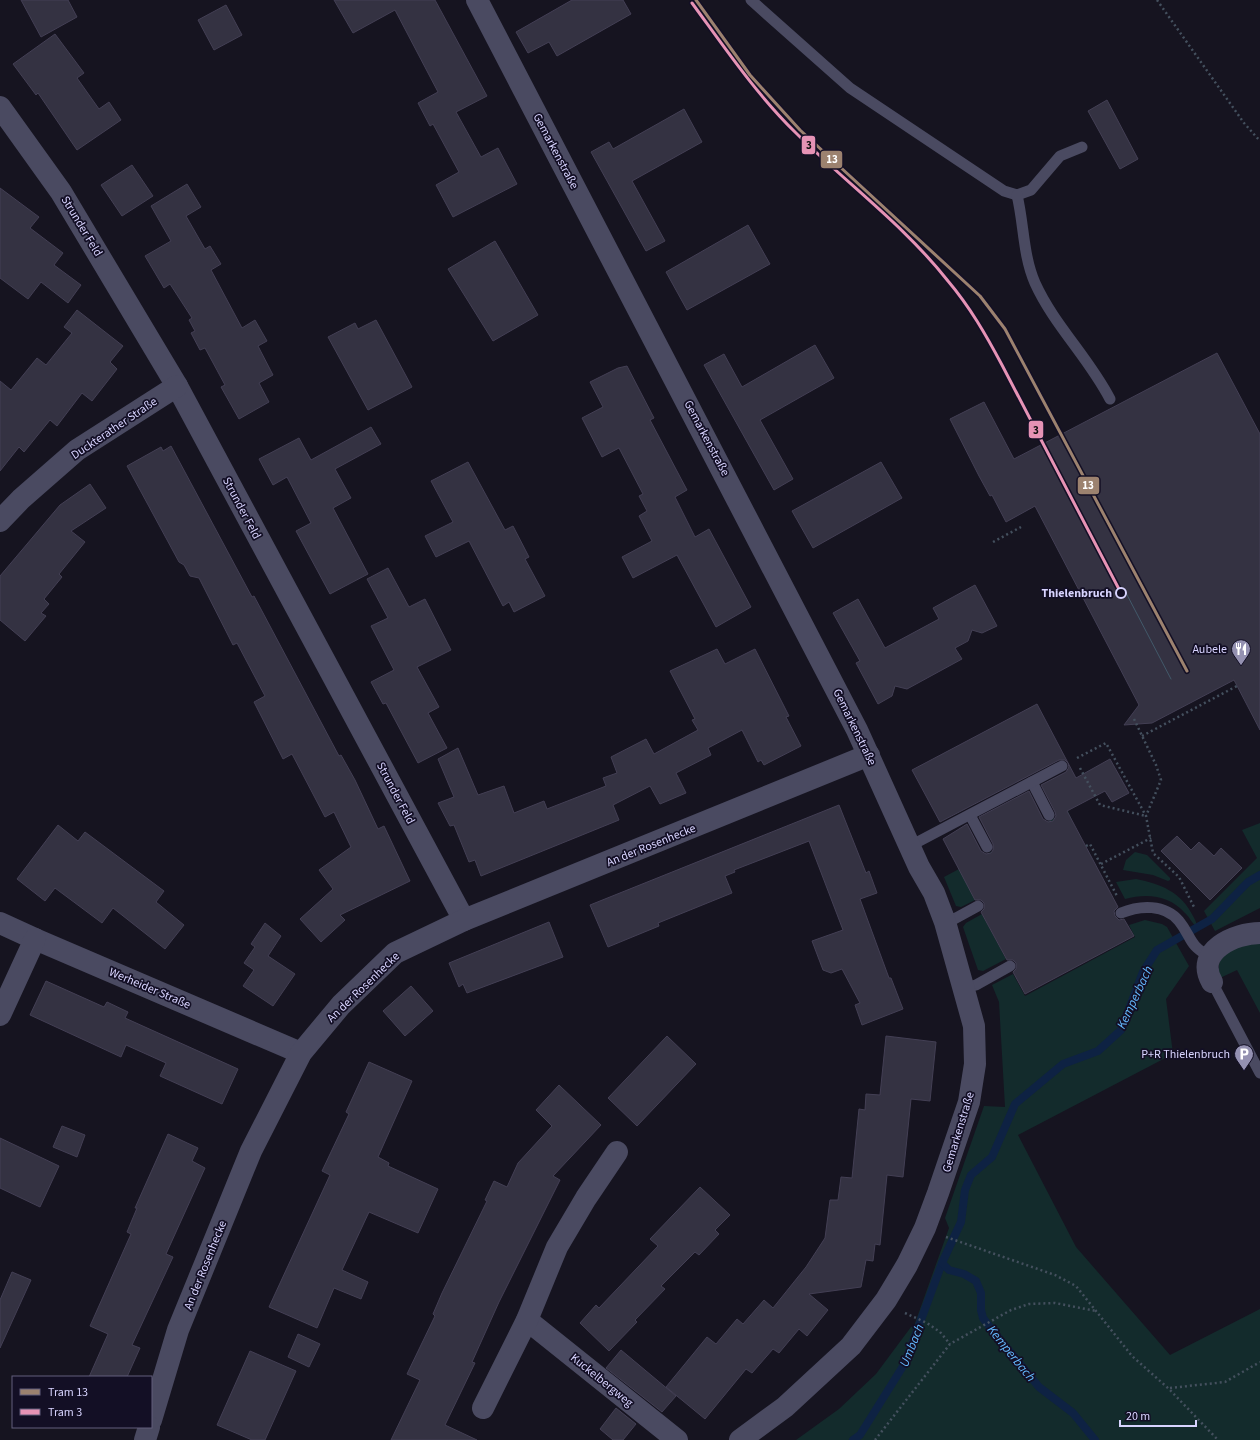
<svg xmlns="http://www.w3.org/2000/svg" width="1260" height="1440" font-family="'Source Sans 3',sans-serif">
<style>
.green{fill:#132b2c}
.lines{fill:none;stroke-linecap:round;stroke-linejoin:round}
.stream{stroke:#0e2243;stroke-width:8}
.building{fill:#343242;stroke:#433f54}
.path{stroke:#44505e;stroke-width:2.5;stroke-dasharray:2 3;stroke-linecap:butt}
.service{stroke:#4a4a61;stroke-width:11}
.minor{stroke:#4a4a61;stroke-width:22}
.tram{stroke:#42596a;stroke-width:1}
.tram-1-casing{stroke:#130f25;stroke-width:6}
.tram-2-casing{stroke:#130f25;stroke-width:6}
.tram-1{stroke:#9c826f;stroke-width:3}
.tram-2{stroke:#e693b5;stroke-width:3}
.stop-dot{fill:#130f25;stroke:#d8d4ff;stroke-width:2}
.labels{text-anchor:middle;stroke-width:3.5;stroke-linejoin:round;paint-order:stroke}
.street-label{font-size:12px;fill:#d8d4ff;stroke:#130f25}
.stop-label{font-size:12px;font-weight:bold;fill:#d8d4ff;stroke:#130f25;text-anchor:end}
.poi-label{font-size:12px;fill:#d8d4ff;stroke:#130f25;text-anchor:end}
.water-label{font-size:13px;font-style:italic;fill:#63b8fd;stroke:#130f25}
.line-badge{stroke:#130f25;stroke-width:1.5}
.badge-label{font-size:11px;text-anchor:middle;font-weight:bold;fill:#fff}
.pale-badge-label{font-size:11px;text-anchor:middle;font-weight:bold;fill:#111}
</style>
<rect width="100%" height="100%" fill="#161420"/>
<g class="green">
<polygon points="1068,811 1072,820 964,878 975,900 961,907 956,906 944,877"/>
<polygon points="1260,823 1260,908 1215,931 1204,911 1257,858 1242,830"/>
<polygon points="1135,852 1147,855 1170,878 1170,880 1168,881 1153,875 1123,870 1126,860"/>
<path d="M1136 879C1161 884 1181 892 1193 916 1195 920 1197 923 1197 927 1192 924 1190 917 1185 913 1169 895 1147 893 1125 899L1116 882Z"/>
<polygon points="982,914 1006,959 983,971 978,970 963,927 966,923"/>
<polygon points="1145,920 1162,924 1167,927 1189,966 1166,999 1173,1054 1018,1135 1076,1247 1170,1355 1260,1309 1260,1440 796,1440 839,1409 876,1374 911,1327 914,1326 949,1228 945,1218 984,1106 1005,1107 999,1002 992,985 1013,974 1025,996 1135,937 1129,925"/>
<path d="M1245 943 1260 944V1013L1237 970 1220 978C1215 954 1227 952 1245 943Z"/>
</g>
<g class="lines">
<g class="stream">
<polyline points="853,1440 860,1435 905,1363 942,1263"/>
<polyline points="1095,1440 1073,1413 1039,1387 992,1330 983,1318 981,1310 981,1293 976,1281 964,1274 949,1270 942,1263 961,1222 965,1190 971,1175 992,1157 1015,1104 1063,1064 1098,1051 1121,1030 1143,972 1157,950 1212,919 1248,882 1260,875"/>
</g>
</g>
<g class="building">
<polygon points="21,0 68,0 77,17 41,37"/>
<polygon points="334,0 435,0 487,96 456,112 481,157 498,148 517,184 453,217 436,185 459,172 433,124 430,126 418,103 438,92 395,10 353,33"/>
<polygon points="572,0 623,0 631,14 557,56 549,42 528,53 516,32"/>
<polygon points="226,5 242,35 214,50 198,20"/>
<polygon points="55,34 84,73 77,78 99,109 109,102 121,120 77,150 38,93 36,95 13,64"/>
<polygon points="1107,100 1138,159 1120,169 1088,111"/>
<polygon points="684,109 702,142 632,181 665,241 646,251 591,152 609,142 613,149"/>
<polygon points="132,165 153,196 122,216 101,185"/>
<polygon points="187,184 201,207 186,216 205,249 210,246 221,264 211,270 242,328 255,320 267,341 258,346 273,375 259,383 269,402 239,419 221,387 225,385 205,348 200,350 191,333 195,331 189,320 192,318 170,284 164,288 145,256 171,241 151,206"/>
<polygon points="0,188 39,217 30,228 63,253 54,265 81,285 68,303 41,282 28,299 0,278"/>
<polygon points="748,225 770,264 687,310 666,272"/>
<polygon points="495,241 538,315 493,341 448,269"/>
<polygon points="77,310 123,346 110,362 117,369 92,401 82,393 57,426 50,420 24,452 19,447 0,471 0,381 11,390 37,358 46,365 72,333 64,327"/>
<polygon points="376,320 412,387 368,410 328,337 355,323 358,329"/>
<polygon points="815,345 834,378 760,420 793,479 774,490 704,365 724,354 742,387"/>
<polygon points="1217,353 1260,434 1260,730 1234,680 1152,723 1124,725 1139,705 1035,506 1006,522 992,495 990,496 979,476 950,419 984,402 1014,459"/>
<polygon points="627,366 654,418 650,420 687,490 675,497 695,537 709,529 751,607 716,627 677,555 633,578 622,557 652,541 639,516 647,511 639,496 643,494 619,448 602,457 582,418 603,407 590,382 618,368"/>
<polygon points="371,427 381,444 335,469 351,498 333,508 368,574 330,594 296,531 311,523 287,477 273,485 259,459 299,438 311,460"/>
<polygon points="171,446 252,597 254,596 339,756 341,755 355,780 378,829 384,826 410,881 340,915 345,920 321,942 300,919 333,889 319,870 351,847 334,812 325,817 292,754 283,759 254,702 265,696 237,643 233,645 199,578 190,576 184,565 179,562 127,466 161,447 163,451"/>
<polygon points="468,462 505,530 513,526 529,557 525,559 545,596 514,612 509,602 503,606 469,541 436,557 425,536 453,522 431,481"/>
<polygon points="881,462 902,498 813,548 792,511"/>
<polygon points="90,484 106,508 71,531 85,542 59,574 62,577 44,599 49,604 41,613 46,616 25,641 0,620 0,576 60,505"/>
<polygon points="388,568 409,607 425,599 451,650 417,667 439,707 428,713 447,748 418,763 386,703 383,704 371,682 394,670 371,626 388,618 367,579"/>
<polygon points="975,585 997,626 982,633 972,630 968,641 955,648 962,659 907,689 895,686 892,696 878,704 856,663 860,661 833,613 858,599 885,648 939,619 933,608"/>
<polygon points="717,649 725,664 755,649 789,716 786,717 801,746 764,765 761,760 758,762 742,730 708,748 711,755 676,773 686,793 660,804 650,786 613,805 619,820 481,876 475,860 469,862 454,825 450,826 438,803 454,797 438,759 458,748 478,795 504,786 514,813 544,801 547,809 606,786 603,778 617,773 611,757 646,739 654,754 698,730 692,720 695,719 670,671"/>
<polygon points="1037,704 1076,778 1110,759 1129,793 1112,802 1105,791 1067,811 1118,907 1114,911 1115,916 1119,920 1124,919 1134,936 1025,994 1013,972 1016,969 1016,963 1013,960 1007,960 981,912 984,909 984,903 981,900 975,900 943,839 967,824 981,851 986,854 991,853 993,850 993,844 979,817 1029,791 1043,819 1048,822 1053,821 1056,816 1055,812 1041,785 1066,772 1069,767 1068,763 1065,760 1059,760 940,822 912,770"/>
<polygon points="839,805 866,873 869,871 877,893 860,899 889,978 891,978 903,1009 862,1025 855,1005 860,1003 842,969 831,973 823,970 812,941 843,930 809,841 734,870 735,872 725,876 732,893 658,923 659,926 608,947 590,905"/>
<polygon points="58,825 78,841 85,832 164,891 156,902 184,925 165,949 113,908 102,923 55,888 45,901 17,879"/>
<polygon points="1177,836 1191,850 1199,842 1214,856 1221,848 1242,868 1210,900 1161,851"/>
<polygon points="549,922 563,957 467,993 463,984 459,987 449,963"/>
<polygon points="265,923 281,936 268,956 295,974 273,1006 243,986 254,970 244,963 255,947 251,944"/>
<polygon points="46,981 104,1007 107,1002 128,1012 125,1018 238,1069 222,1104 160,1076 166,1063 126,1045 121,1057 30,1015"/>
<polygon points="411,986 433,1011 405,1036 383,1011"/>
<polygon points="667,1036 696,1064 637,1126 608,1098"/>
<polygon points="886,1036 936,1042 930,1101 911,1099 903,1177 887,1175 880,1245 875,1244 873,1261 866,1260 861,1287 809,1294 828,1310 807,1336 799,1329 779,1353 773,1349 752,1373 746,1369 705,1419 666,1387 707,1337 716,1344 737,1319 743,1324 764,1300 773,1308 806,1267 825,1238 830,1200 838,1200 841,1177 852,1178 859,1109 865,1110 866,1094 880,1095"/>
<polygon points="369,1062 412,1081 378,1157 389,1163 388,1166 438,1189 418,1233 369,1212 342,1270 368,1282 361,1299 334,1288 317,1328 269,1307 330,1175 322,1171 349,1114 346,1112"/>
<polygon points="559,1085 601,1125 553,1176 560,1180 499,1302 472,1362 475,1363 445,1425 477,1440 391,1440 420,1380 407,1374 435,1316 433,1314 442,1293 487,1201 485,1200 494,1181 507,1187 518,1163 552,1126 536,1110"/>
<polygon points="62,1126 85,1135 77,1157 53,1147"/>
<polygon points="168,1134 198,1148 192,1161 205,1168 166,1254 173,1257 132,1345 140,1348 127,1377 89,1377 108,1334 90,1326 131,1234 127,1232 137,1208 135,1208"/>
<polygon points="0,1138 59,1166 40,1207 0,1188"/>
<polygon points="700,1187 730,1215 715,1230 719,1234 699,1255 695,1252 661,1286 665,1289 635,1320 637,1322 609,1351 580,1323 596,1305 599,1308 658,1246 650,1239"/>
<polygon points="12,1272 31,1280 0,1348 0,1300"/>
<polygon points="298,1334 320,1344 309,1367 288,1357"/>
<polygon points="621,1350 676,1396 662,1412 606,1368"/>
<polygon points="250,1351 296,1371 265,1440 252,1440 217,1425"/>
<polygon points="616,1408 636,1424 623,1440 613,1440 600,1429"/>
</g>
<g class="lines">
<g class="path">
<polyline points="1157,0 1244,123 1260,141"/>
<polyline points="993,542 1021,527"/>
<polyline points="1134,719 1156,765 1161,780 1146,816"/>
<polyline points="1142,736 1237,686"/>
<polyline points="1077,758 1106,743 1146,816 1153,853 1179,877 1195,909"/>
<polyline points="1080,768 1100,805 1146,816"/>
<polyline points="1086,846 1090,844 1117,896"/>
<polyline points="1101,864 1151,838"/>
<polyline points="946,1237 1055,1275 1076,1286 1132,1356 1169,1389 1218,1440"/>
<polyline points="905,1313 927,1323 940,1332 950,1344"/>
<polyline points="1170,1388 1225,1382 1260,1362"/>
<polyline points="875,1440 950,1344 1011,1310 1029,1304 1055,1303 1096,1311"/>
</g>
<g class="service">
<polyline points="751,0 850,88 1004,191 1017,195 1031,190 1060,156 1082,147"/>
<path d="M1017 195C1024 224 1023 256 1035 283 1054 325 1089 358 1110 399"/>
<polyline points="1032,782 1049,815"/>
<polyline points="970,815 987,847"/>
<polyline points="910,846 1062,766"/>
<path d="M1121 913C1140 905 1165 904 1179 921 1192 937 1188 945 1209 956"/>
<polyline points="945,922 956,918 978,906"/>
<polyline points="1212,982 1260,1073"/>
<polyline points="964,988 976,985 1010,966"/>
</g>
<g class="minor">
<polyline points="477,0 857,730 919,867 934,893 945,922 974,1026 975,1064 969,1102 938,1193 925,1228 907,1265 886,1300 851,1346 785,1407 740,1440"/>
<polyline points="0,107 61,192 177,386 464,920"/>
<polyline points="0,521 21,499 77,450 177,386"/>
<polyline points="0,923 35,939 301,1053"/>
<path d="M1212 982C1194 951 1235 933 1260 933"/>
<polyline points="0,1015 35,939"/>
<polyline points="527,1320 677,1440"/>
<polyline points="483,1408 527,1320 557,1247 586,1198 617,1152"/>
<polyline points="151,1420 178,1330 251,1151 301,1053 341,1005 395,953 464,920 869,755"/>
<polyline points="145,1440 149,1427"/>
</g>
<polyline class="tram" points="1125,591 1171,679"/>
<defs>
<polyline id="tram-1" points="696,0 750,75 800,130 980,296 1005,329 1187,671"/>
<path id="tram-2" d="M692 3C725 48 756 94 796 133 846 183 904 225 948 281 970 307 986 335 1002 365L1121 593"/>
</defs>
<use href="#tram-1" class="tram-1-casing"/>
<use href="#tram-2" class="tram-2-casing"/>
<use href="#tram-1" class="tram-1"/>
<use href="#tram-2" class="tram-2"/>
</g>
<defs>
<symbol id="restaurant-pin" viewBox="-11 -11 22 30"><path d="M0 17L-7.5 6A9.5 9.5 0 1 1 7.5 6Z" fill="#9491b1" stroke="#130f25"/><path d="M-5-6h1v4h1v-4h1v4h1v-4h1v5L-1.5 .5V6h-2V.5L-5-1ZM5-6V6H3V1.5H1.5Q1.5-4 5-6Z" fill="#fff"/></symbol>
<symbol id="parking-pin" viewBox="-11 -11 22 30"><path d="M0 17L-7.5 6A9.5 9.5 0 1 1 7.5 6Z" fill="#9491b1" stroke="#130f25"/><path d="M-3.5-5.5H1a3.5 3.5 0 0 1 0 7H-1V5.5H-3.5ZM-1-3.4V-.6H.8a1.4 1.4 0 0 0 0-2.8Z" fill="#fff"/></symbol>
</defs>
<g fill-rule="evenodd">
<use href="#restaurant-pin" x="1230" y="638" width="22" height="30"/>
<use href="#parking-pin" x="1233" y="1043" width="22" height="30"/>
</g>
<circle class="stop-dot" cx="1121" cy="593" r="5"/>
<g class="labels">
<g class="street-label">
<text transform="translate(556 151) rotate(62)" y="4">Gemarkenstraße</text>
<text transform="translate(82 226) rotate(59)" y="4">Strunder Feld</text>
<text transform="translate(114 428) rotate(-34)" y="4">Duckterather Straße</text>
<text transform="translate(707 438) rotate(62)" y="4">Gemarkenstraße</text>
<text transform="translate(242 508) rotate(62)" y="4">Strunder Feld</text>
<text transform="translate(855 727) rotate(64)" y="4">Gemarkenstraße</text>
<text transform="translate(396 793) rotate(62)" y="4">Strunder Feld</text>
<text transform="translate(651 845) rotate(-22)" y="4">An der Rosenhecke</text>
<text transform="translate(363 987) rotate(-44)" y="4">An der Rosenhecke</text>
<text transform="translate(150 988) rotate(23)" y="4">Werheider Straße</text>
<text transform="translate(958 1132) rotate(-73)" y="4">Gemarkenstraße</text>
<text transform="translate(205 1265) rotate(-68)" y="4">An der Rosenhecke</text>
<text transform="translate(602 1380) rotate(39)" y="4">Kuckelbergweg</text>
</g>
<g class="stop-label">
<text x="1112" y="597">Thielenbruch</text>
</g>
<g class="poi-label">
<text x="1227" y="653">Aubele</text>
<text x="1230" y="1058">P+R Thielenbruch</text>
</g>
<g class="water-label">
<text transform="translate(1134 997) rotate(-65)" y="5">Kemperbach</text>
<text transform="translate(911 1345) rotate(-68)" y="5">Umbach</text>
<text transform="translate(1012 1353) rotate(51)" y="5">Kemperbach</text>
</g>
</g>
<g class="line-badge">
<rect x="801" y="135" width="15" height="20" rx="4" fill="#e693b5"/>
<rect x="820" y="150" width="23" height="19" rx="4" fill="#9c826f"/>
<rect x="1028" y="420" width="16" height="19" rx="4" fill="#e693b5"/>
<rect x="1077" y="476" width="23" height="19" rx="4" fill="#9c826f"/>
</g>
<g class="badge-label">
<text x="832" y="163">13</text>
<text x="1088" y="489">13</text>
</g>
<g class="pale-badge-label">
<text x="809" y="149">3</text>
<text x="1036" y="434">3</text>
</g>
<rect x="12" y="1376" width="140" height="52" fill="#130f25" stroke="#625e7c"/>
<rect x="20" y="1389" width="20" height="6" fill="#9c826f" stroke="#625e7c"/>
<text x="48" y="1396" font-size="12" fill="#d8d4ff">Tram 13</text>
<rect x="20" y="1409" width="20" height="6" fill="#e693b5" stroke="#625e7c"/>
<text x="48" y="1416" font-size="12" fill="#d8d4ff">Tram 3</text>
<path d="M1120 1420v6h76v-6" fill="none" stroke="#d8d4ff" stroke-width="2"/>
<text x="1126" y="1420" font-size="12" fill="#d8d4ff" stroke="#130f25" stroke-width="3" paint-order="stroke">20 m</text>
</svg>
